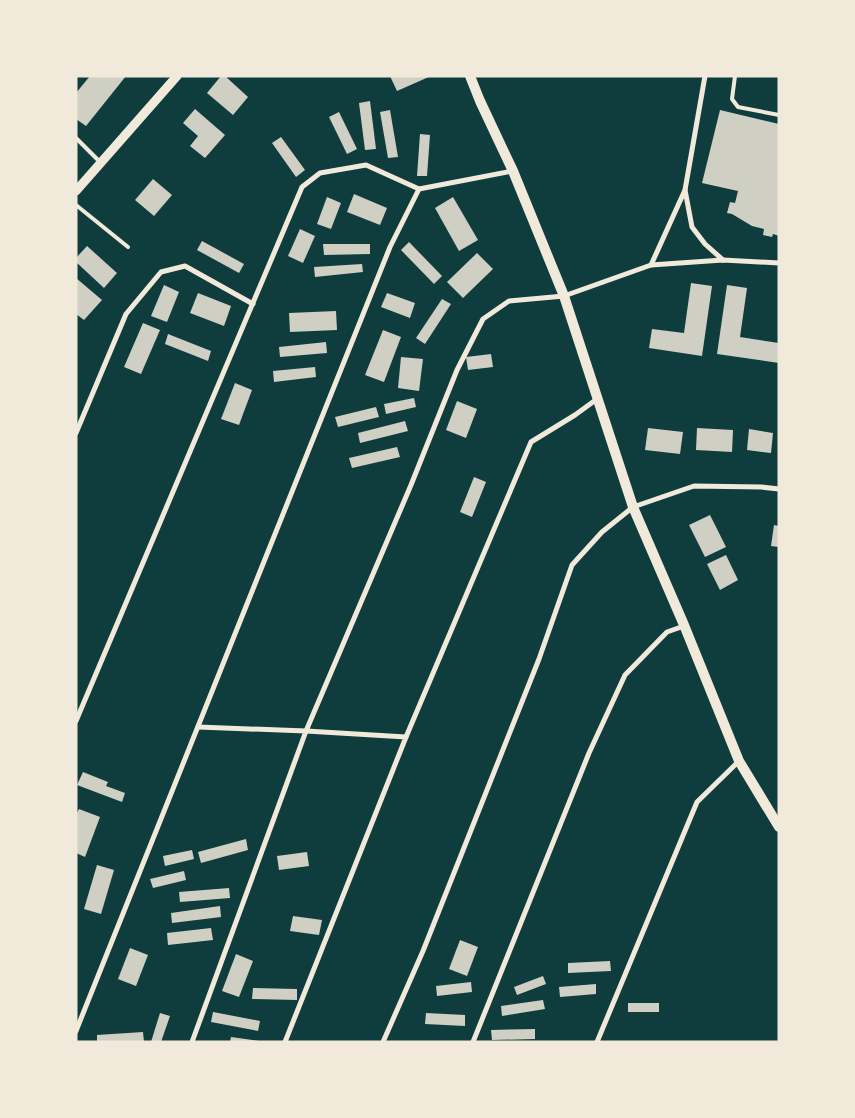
<svg xmlns="http://www.w3.org/2000/svg" width="855" height="1118" font-family="'Archivo Narrow',sans-serif">
<style>
.building{fill:#cfcfc3}
.lines{fill:none;stroke-linecap:round;stroke-linejoin:round}
.service{stroke:#f1e9da;stroke-width:4}
.minor{stroke:#f1e9da;stroke-width:5}
.tertiary{stroke:#f1e9da;stroke-width:9}
.secondary{stroke:#f1e9da;stroke-width:10}
</style>
<rect width="100%" height="100%" fill="#0f3d3e"/>
<g class="building">
<polygon points="90,76 126,76 86,126 76,119 76,93"/>
<polygon points="221,76 225,76 248,97 233,115 207,93"/>
<polygon points="390,76 431,76 397,91"/>
<polygon points="370,101 376,149 365,150 359,103"/>
<polygon points="195,109 225,135 205,158 190,146 198,136 183,123"/>
<polygon points="390,110 398,157 388,158 380,112"/>
<polygon points="720,110 779,124 779,236 773,234 772,237 763,235 764,229 752,226 732,214 727,213 730,202 735,203 738,191 702,183"/>
<polygon points="339,112 357,149 347,154 329,117"/>
<polygon points="420,134 430,135 427,176 417,176"/>
<polygon points="281,137 305,170 296,177 272,143"/>
<polygon points="153,179 172,195 154,216 135,200"/>
<polygon points="354,194 387,208 380,225 347,212"/>
<polygon points="327,197 341,203 331,229 317,224"/>
<polygon points="453,197 478,240 459,251 435,208"/>
<polygon points="300,229 315,236 303,263 288,256"/>
<polygon points="202,241 244,264 239,273 197,250"/>
<polygon points="409,242 442,276 434,284 401,250"/>
<polygon points="323,244 370,244 370,254 324,255"/>
<polygon points="87,246 117,273 104,288 76,262 76,258"/>
<polygon points="477,253 493,269 463,298 447,282"/>
<polygon points="362,264 363,272 315,277 314,267"/>
<polygon points="76,278 102,300 84,320 76,314"/>
<polygon points="691,283 712,286 702,356 649,348 652,329 684,333"/>
<polygon points="164,285 179,292 167,322 151,316"/>
<polygon points="727,285 747,288 740,337 779,343 779,363 717,354"/>
<polygon points="198,293 231,306 224,326 190,313"/>
<polygon points="387,293 415,303 410,318 381,307"/>
<polygon points="442,299 451,304 425,344 416,338"/>
<polygon points="336,311 337,330 290,332 289,313"/>
<polygon points="143,323 160,330 141,374 124,367"/>
<polygon points="383,330 401,337 384,382 365,375"/>
<polygon points="168,334 211,351 208,361 165,344"/>
<polygon points="326,342 327,353 280,357 279,347"/>
<polygon points="491,354 493,367 468,370 466,357"/>
<polygon points="401,357 423,359 419,391 398,388"/>
<polygon points="315,367 316,377 274,382 273,371"/>
<polygon points="235,383 252,390 239,425 221,419"/>
<polygon points="414,398 416,407 386,414 384,404"/>
<polygon points="457,401 477,409 466,438 446,430"/>
<polygon points="376,407 379,417 338,427 335,417"/>
<polygon points="405,421 408,431 360,443 358,433"/>
<polygon points="648,428 683,432 680,454 645,450"/>
<polygon points="697,428 733,430 732,452 696,450"/>
<polygon points="749,429 773,433 771,453 747,450"/>
<polygon points="397,447 400,457 352,468 349,458"/>
<polygon points="474,477 486,482 472,517 460,512"/>
<polygon points="710,515 726,547 705,557 689,525"/>
<polygon points="774,525 779,526 779,547 771,546"/>
<polygon points="726,555 738,580 720,590 707,564"/>
<polygon points="83,772 108,782 106,786 125,793 122,802 77,785"/>
<polygon points="79,809 100,817 85,857 76,853 76,815"/>
<polygon points="246,839 248,850 201,863 198,852"/>
<polygon points="192,850 194,859 165,866 163,856"/>
<polygon points="307,852 309,866 279,870 277,856"/>
<polygon points="97,865 114,870 101,914 84,909"/>
<polygon points="184,871 186,880 153,888 150,879"/>
<polygon points="229,888 230,898 180,902 179,892"/>
<polygon points="220,906 221,917 172,923 171,913"/>
<polygon points="293,916 322,920 319,935 290,931"/>
<polygon points="211,928 213,940 168,945 167,933"/>
<polygon points="460,940 478,947 467,976 449,969"/>
<polygon points="130,948 148,955 136,986 118,979"/>
<polygon points="236,954 253,961 239,997 222,991"/>
<polygon points="610,961 611,971 568,973 568,963"/>
<polygon points="543,976 546,984 517,995 514,987"/>
<polygon points="471,982 472,992 437,996 436,986"/>
<polygon points="596,984 596,994 560,997 559,987"/>
<polygon points="253,988 297,989 297,1000 252,999"/>
<polygon points="543,1000 545,1009 502,1016 501,1006"/>
<rect x="628" y="1003" width="31" height="9"/>
<polygon points="213,1012 260,1021 258,1031 211,1022"/>
<polygon points="160,1013 170,1016 161,1042 151,1042"/>
<polygon points="426,1013 465,1015 465,1026 425,1024"/>
<polygon points="535,1029 535,1039 492,1040 491,1030"/>
<polygon points="143,1032 144,1042 97,1042 97,1035"/>
<polygon points="231,1037 259,1041 259,1042 230,1042"/>
</g>
<g class="lines">
<g class="service">
<polyline points="735,76 732,99 738,107 779,115"/>
<polyline points="76,138 101,163"/>
<polyline points="76,205 128,247"/>
</g>
<g class="minor">
<polyline points="705,76 685,190 692,227 705,244 723,260"/>
<polyline points="651,265 685,190"/>
<polyline points="76,433 126,314 161,272 185,266 253,304"/>
<polyline points="76,721 302,187 320,173 366,165 419,189"/>
<polyline points="406,737 531,442 575,415 597,399"/>
<polyline points="76,1031 390,247 419,189 513,171"/>
<polyline points="192,1042 306,731 198,727"/>
<polyline points="285,1042 406,737 306,731 411,485 457,370 483,319 509,301 564,296 651,265 723,260 779,263"/>
<polyline points="383,1042 423,951 539,659 572,565 602,532 633,507 694,486 761,487 779,489"/>
<polyline points="473,1042 589,753 625,675 667,632 684,626"/>
<polyline points="597,1042 697,802 739,761"/>
</g>
<polyline class="tertiary" points="76,191 177,76"/>
<polyline class="secondary" points="470,76 480,101 513,171 564,296 633,507 684,625 739,761 779,827"/>
</g>
<rect width="855" height="1118" fill="none" stroke="#f1e9da" stroke-width="155"/>
</svg>
